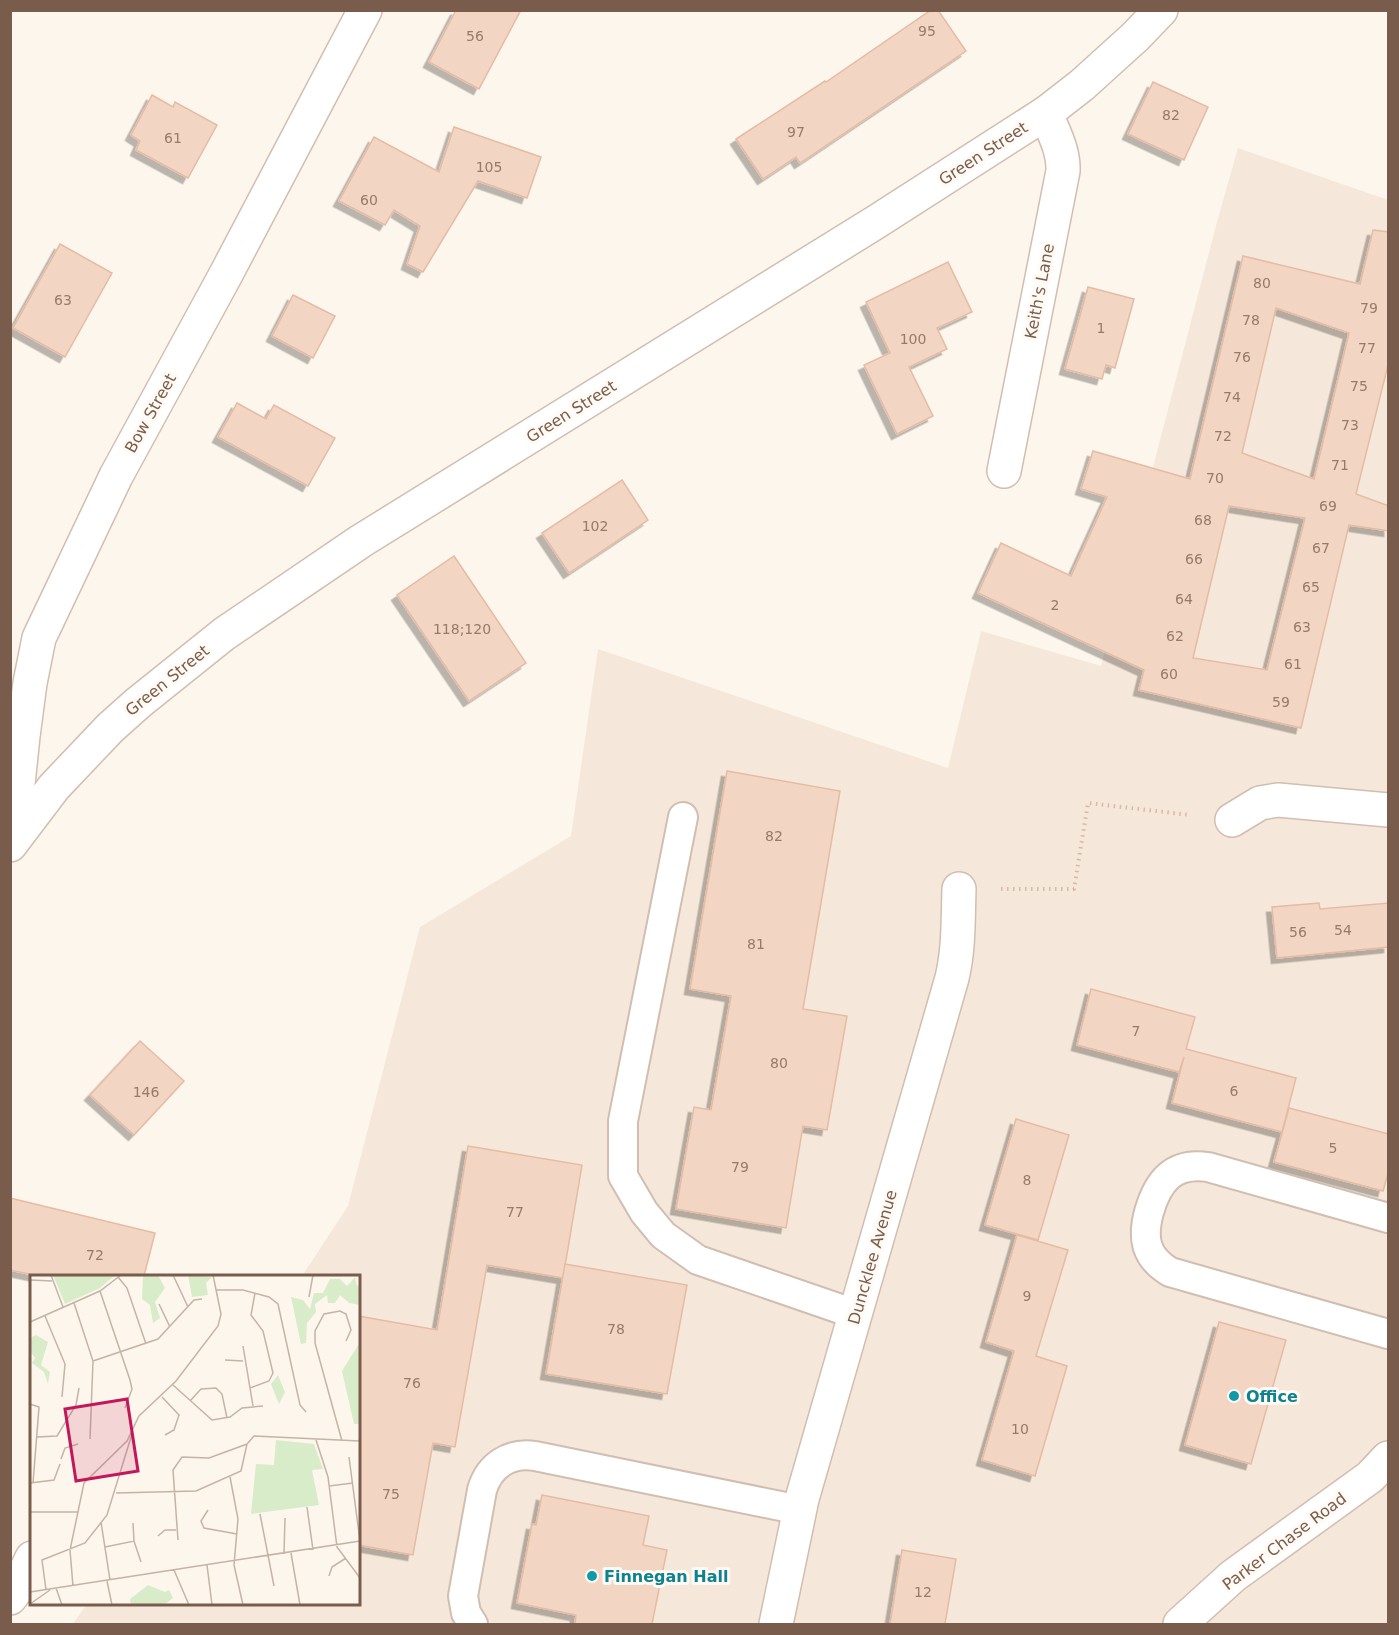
<svg xmlns="http://www.w3.org/2000/svg" width="1399" height="1635" font-family="'DejaVu Sans',sans-serif">
<style>
.residential{fill:#f5e8da}
.building{fill:#f3d5c3;stroke:#e6bba3;stroke-width:1.5;fill-rule:evenodd;filter:url(#shadow)}
.lines{fill:none;stroke-linecap:round;stroke-linejoin:round}
.service-casing{stroke:#d1beb0;stroke-width:32}
.minor-casing{stroke:#d1beb0;stroke-width:36}
.tertiary-casing{stroke:#d1beb0;stroke-width:36}
.path{stroke:#d9b8a5;stroke-width:4;stroke-dasharray:1.5 4.5;stroke-linecap:butt}
.service{stroke:#fff;stroke-width:28}
.minor{stroke:#fff;stroke-width:33}
.tertiary{stroke:#fff;stroke-width:33}
.culture-dot{fill:#0f9aa8;stroke:#fffaf3;stroke-width:2}
.labels{text-anchor:middle;stroke-width:6;stroke-linejoin:round;paint-order:stroke}
.number-label{font-size:14px;fill:#987a6a}
.street-label{font-size:16px;fill:#7a5c4d;stroke:#fffaf3}
.culture-label{font-size:16px;font-weight:bold;fill:#0d838f;stroke:#fffaf3;text-anchor:start}
.inset-road{fill:none;stroke:#c5b3a7;stroke-width:1.5}
.view{fill:#c2185b;fill-opacity:0.15;stroke:#c2185b;stroke-width:3}
.inset-edge{fill:none;stroke:#7a5c4d;stroke-width:3}
</style>
<defs>
<filter id="shadow"><feDropShadow dx="-5.5" dy="5.5" stdDeviation="0" flood-color="#0004"/></filter>
</defs>
<rect width="100%" height="100%" fill="#fdf6ec"/>
<polygon class="residential" points="1238,148 1388,200 1388,1624 73,1624 87,1604 358,1604 358,1276 302,1276 348,1206 420,927 571,836 598,649 948,768 981,631 1101,666 1217,222"/>
<g class="building">
<polygon points="456,10 521,10 479,89 429,62"/>
<polygon points="931,10 938,10 966,51 800,163 796,157 763,179 736,139 825,81 826,82"/>
<polygon points="1153,82 1208,107 1184,160 1128,134"/>
<polygon points="152,95 173,107 175,102 217,125 188,178 136,150 140,141 131,135"/>
<polygon points="454,127 541,157 527,198 478,181 423,272 407,264 420,226 394,210 385,225 339,201 374,137 439,172"/>
<path d="M1373 230 1389 232V361L1356 494 1389 506V531L1349 525 1301 728 1139 690 1144 670 978 593 1001 543 1071 576 1107 497 1081 489 1093 451 1190 479 1243 256 1360 284ZM1276 308 1349 333 1314 479 1242 453ZM1229 506 1305 518 1267 670 1193 658Z"/>
<polygon points="60,244 112,273 65,357 13,328"/>
<polygon points="948,262 972,312 937,328 947,349 909,367 933,416 897,434 864,365 890,353 866,302"/>
<polygon points="1088,287 1134,299 1115,368 1106,365 1102,379 1065,369"/>
<polygon points="293,295 335,316 313,358 272,336"/>
<polygon points="237,403 266,419 274,405 335,438 308,486 218,437"/>
<polygon points="622,480 648,520 569,573 542,533"/>
<polygon points="454,556 526,663 469,701 397,595"/>
<polygon points="727,771 840,791 803,1009 847,1016 827,1130 803,1126 786,1228 676,1209 694,1107 711,1110 731,996 690,989"/>
<polygon points="1319,903 1320,909 1389,903 1389,947 1277,958 1272,907"/>
<polygon points="1091,989 1195,1017 1186,1049 1296,1078 1282,1132 1172,1103 1184,1057 1179,1072 1077,1045"/>
<polygon points="140,1041 184,1081 134,1135 90,1095"/>
<polygon points="1289,1108 1389,1134 1389,1170 1383,1191 1274,1162"/>
<polygon points="1016,1119 1069,1135 1038,1240 985,1225"/>
<polygon points="468,1146 582,1165 563,1278 487,1265 455,1447 433,1443 413,1555 358,1545 358,1316 437,1330"/>
<polygon points="10,1198 155,1233 144,1276 38,1276 10,1270"/>
<polygon points="1017,1235 1068,1250 1036,1356 1067,1366 1035,1476 982,1460 1014,1351 986,1342"/>
<polygon points="565,1264 687,1285 667,1394 546,1374"/>
<polygon points="1219,1322 1286,1340 1251,1464 1185,1445"/>
<polygon points="542,1495 649,1516 643,1545 667,1550 652,1624 575,1624 576,1615 517,1603 532,1524 536,1525"/>
<polygon points="902,1550 956,1559 945,1624 890,1624"/>
</g>
<g class="lines">
<defs>
<g id="service">
<polyline points="683,817 623,1121 623,1176 644,1212 663,1235 698,1260 855,1314"/>
<path d="M1388 1218 1208 1167C1173 1162 1158 1181 1149 1212 1142 1238 1145 1257 1170 1272L1388 1334"/>
<path d="M473 1624 466 1613 463 1596 482 1490C489 1466 509 1452 535 1456L800 1510"/>
</g>
<g id="minor">
<path d="M1004 471 1063 171C1064 150 1053 132 1046 113"/>
<polyline points="1232,820 1260,803 1278,800 1388,810"/>
<polyline points="12,842 23,736 30,683 39,638 116,476 225,276 365,10"/>
<polyline points="10,1598 17,1589 32,1558"/>
<path d="M776 1624 802 1499 952 978C959 949 958 919 959 889"/>
<polyline points="1180,1624 1233,1576 1370,1477 1388,1458"/>
</g>
<polyline id="tertiary" points="10,845 54,787 110,728 138,703 224,634 361,541 876,222 1046,113 1082,85 1135,37 1161,10"/>
</defs>
<use href="#service" class="service-casing"/>
<use href="#minor" class="minor-casing"/>
<use href="#tertiary" class="tertiary-casing"/>
<polyline class="path" points="1001,889 1074,889 1088,803 1190,815"/>
<use href="#service" class="service"/>
<use href="#minor" class="minor"/>
<use href="#tertiary" class="tertiary"/>
</g>
<g class="culture-dot">
<circle cx="1234" cy="1396" r="6"/>
<circle cx="592" cy="1576" r="6"/>
</g>
<g class="labels">
<g class="number-label">
<text x="927" y="36">95</text>
<text x="475" y="41">56</text>
<text x="1171" y="120">82</text>
<text x="796" y="137">97</text>
<text x="173" y="143">61</text>
<text x="489" y="172">105</text>
<text x="369" y="205">60</text>
<text x="1262" y="288">80</text>
<text x="63" y="305">63</text>
<text x="1369" y="313">79</text>
<text x="1251" y="325">78</text>
<text x="1101" y="333">1</text>
<text x="913" y="344">100</text>
<text x="1367" y="353">77</text>
<text x="1242" y="362">76</text>
<text x="1359" y="391">75</text>
<text x="1232" y="402">74</text>
<text x="1350" y="430">73</text>
<text x="1223" y="441">72</text>
<text x="1340" y="470">71</text>
<text x="1215" y="483">70</text>
<text x="1328" y="511">69</text>
<text x="1203" y="525">68</text>
<text x="595" y="531">102</text>
<text x="1321" y="553">67</text>
<text x="1194" y="564">66</text>
<text x="1311" y="592">65</text>
<text x="1184" y="604">64</text>
<text x="1055" y="610">2</text>
<text x="1302" y="632">63</text>
<text x="462" y="634">118;120</text>
<text x="1175" y="641">62</text>
<text x="1293" y="669">61</text>
<text x="1169" y="679">60</text>
<text x="1281" y="707">59</text>
<text x="774" y="841">82</text>
<text x="1343" y="935">54</text>
<text x="1298" y="937">56</text>
<text x="756" y="949">81</text>
<text x="1136" y="1036">7</text>
<text x="779" y="1068">80</text>
<text x="1234" y="1096">6</text>
<text x="146" y="1097">146</text>
<text x="1333" y="1153">5</text>
<text x="740" y="1172">79</text>
<text x="1027" y="1185">8</text>
<text x="515" y="1217">77</text>
<text x="95" y="1260">72</text>
<text x="1027" y="1301">9</text>
<text x="616" y="1334">78</text>
<text x="412" y="1388">76</text>
<text x="1020" y="1434">10</text>
<text x="391" y="1499">75</text>
<text x="923" y="1597">12</text>
</g>
<g class="street-label">
<text transform="translate(983 153) rotate(-33)" y="6">Green Street</text>
<text transform="translate(1039 291) rotate(-79)" y="6">Keith's Lane</text>
<text transform="translate(571 411) rotate(-32)" y="6">Green Street</text>
<text transform="translate(150 413) rotate(-61)" y="6">Bow Street</text>
<text transform="translate(167 680) rotate(-39)" y="6">Green Street</text>
<text transform="translate(872 1257) rotate(-74)" y="6">Duncklee Avenue</text>
<text transform="translate(1284 1541) rotate(-37)" y="6">Parker Chase Road</text>
</g>
<g class="culture-label">
<text x="1246" y="1402">Office</text>
<text x="604" y="1582">Finnegan Hall</text>
</g>
</g>
<g transform="translate(30 1275)">
<rect width="330" height="330" fill="#fdf6ec"/>
<path d="M23 0H85L70 13 35 29ZM113 0H128L135 13 125 27 130 43 123 48 120 30 112 24ZM158 0 182 2 176 8 178 20 162 22ZM325 2 327 11 330 9V30L319 28 310 20 305 28H298L297 20 285 29 286 37 277 48 276 68 271 69 261 22 273 25 280 34 284 18H293L300 4H310L317 11ZM6 60 18 67 11 90 20 97 18 109 14 97 2 88 5 83 0 76V63ZM330 67V149H324L312 96ZM248 100 255 117 249 129 241 109ZM246 165 284 169 293 194 282 195 289 230 221 239 226 189 244 190ZM118 310 135 317 139 315 143 323 134 330H101L100 324Z" fill="#d8ecc9"/>
<path class="inset-road" d="M21 0 33 32M143 0 158 32M88 2 97 13 116 69M0 5 22 6M186 15H213L239 22 248 29 270 130 276 137M70 16 100 105 102 114 95 133M279 22 283 0M44 28 63 86 60 164M129 29 140 52M15 41 35 89 32 122M0 47 70 16 91 0M213 71 223 131M195 85 213 86M63 86 128 64 164 25 172 24M143 110 182 145 200 142 212 133 233 131M220 113 239 106 243 98 233 56 221 40 225 18M132 122 149 140 144 155 135 160M160 126 171 114 186 113 192 119 197 143M0 129 9 132 3 208M7 162 27 161 46 130 49 113M286 165 298 202 307 272 330 303M312 166 285 68V56L294 39 310 36 316 39 321 55 316 66M319 182 330 266M31 184 35 173 48 169M200 202 208 244 204 290 213 330M0 208 24 205 30 189M299 211 323 208M86 218 166 216 211 196 217 169M277 232 283 275M178 235 171 246 174 253 207 259M0 237H48M230 239 244 311M71 247 80 305M103 248 104 266M128 261 135 255H146M148 265 143 195 152 182 179 183 217 169 224 161 330 166M75 272 104 266 111 287M261 278 270 330M254 279 255 243M177 290 182 330M144 295 159 330M299 301 302 292 316 283M77 306 82 330M43 311 40 275 54 208 97 166 109 141 146 106 188 51 191 39 183 0M26 313 32 330M16 315 12 285 55 268 77 240 102 159M0 317 330 266M0 329 20 315"/>
<path class="view" d="M97 124 108 196 46 206 35 134Z"/>
<rect width="330" height="330" class="inset-edge"/>
</g>
<rect width="1399" height="1635" fill="none" stroke="#7a5c4d" stroke-width="24"/>
</svg>
